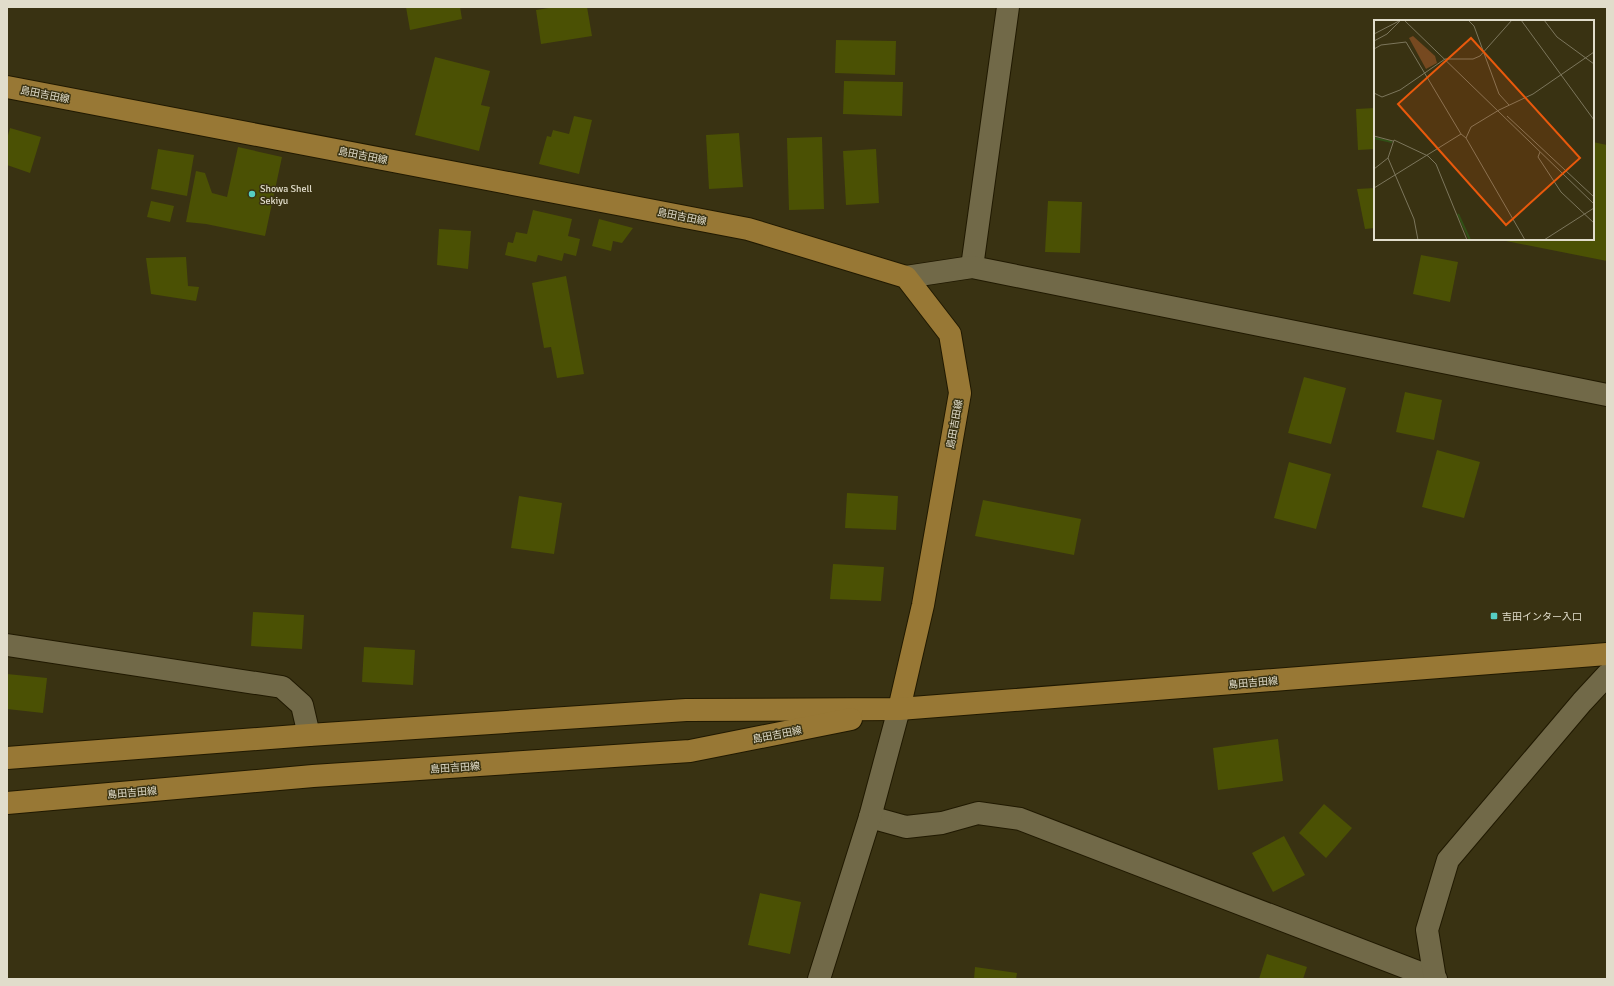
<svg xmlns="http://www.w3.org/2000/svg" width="1614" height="986" font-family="Signika,'Noto Sans JP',sans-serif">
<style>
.building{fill:#4b5104}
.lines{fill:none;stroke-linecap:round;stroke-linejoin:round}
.minor-casing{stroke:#201900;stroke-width:24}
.primary-casing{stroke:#201900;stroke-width:24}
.minor{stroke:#716948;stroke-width:22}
.primary{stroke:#987835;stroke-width:22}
.poi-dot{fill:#56cec4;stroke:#393212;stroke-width:1.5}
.labels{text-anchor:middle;stroke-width:3;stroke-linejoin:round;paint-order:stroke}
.street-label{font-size:10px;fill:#e1ddcb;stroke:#393212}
.poi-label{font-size:10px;fill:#e1ddcb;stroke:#393212;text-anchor:start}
.inset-river{fill:none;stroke:#315016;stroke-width:2}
.inset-road{fill:none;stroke:#7c765c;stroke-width:1}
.view{fill:#e8590c;fill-opacity:0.15;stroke:#e8590c;stroke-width:2}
.inset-edge{fill:none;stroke:#e1ddcb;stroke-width:2}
</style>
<rect width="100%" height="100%" fill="#393212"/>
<g class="building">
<polygon points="406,7 460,7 462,19 410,30"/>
<polygon points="555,7 587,7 592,36 541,44 536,10"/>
<polygon points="836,40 896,41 895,75 835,73"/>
<polygon points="435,57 490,71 481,105 490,107 479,151 415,135"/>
<polygon points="844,81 903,82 902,116 843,114"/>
<polygon points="1375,108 1375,149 1358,150 1356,109"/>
<polygon points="574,116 592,120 579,174 539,164 547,136 551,137 553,130 569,134"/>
<polygon points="10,128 41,137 30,173 7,165 7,139"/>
<polygon points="739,133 743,187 709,189 706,135"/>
<polygon points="822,137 824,209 789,210 787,138"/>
<polygon points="1593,142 1607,145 1607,261 1501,240 1593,239"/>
<polygon points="238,147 282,157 265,236 206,224 186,222 196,171 205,173 212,193 227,197"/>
<polygon points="158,149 194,155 187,196 151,189"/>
<polygon points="876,149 879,203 846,205 843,151"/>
<polygon points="1375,188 1375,228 1365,229 1357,189"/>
<polygon points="151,201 174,206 170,222 147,217"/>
<polygon points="1048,201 1082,202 1080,253 1045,252"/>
<polygon points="533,210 572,219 568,236 580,239 576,256 564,253 562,261 538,255 536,262 505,255 508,242 513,243 516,232 527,234"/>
<polygon points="599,219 633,228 622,243 613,241 611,251 592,246"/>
<polygon points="439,229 471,231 468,269 437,265"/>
<polygon points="1421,255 1458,262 1450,302 1413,294"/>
<polygon points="186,257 188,286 199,287 196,301 151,294 146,258"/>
<polygon points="566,276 584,374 557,378 551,347 544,348 532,283"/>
<polygon points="1304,377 1346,388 1331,444 1288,433"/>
<polygon points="1405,392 1442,400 1434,440 1396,432"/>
<polygon points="1437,450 1480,462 1464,518 1422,507"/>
<polygon points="1289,462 1331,474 1316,529 1274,518"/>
<polygon points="847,493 898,496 896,530 845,528"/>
<polygon points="519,496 562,503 554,554 511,548"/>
<polygon points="983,500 1081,519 1074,555 975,536"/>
<polygon points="833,564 884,567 881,601 830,599"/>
<polygon points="253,612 304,615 302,649 251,646"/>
<polygon points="364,647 415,650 413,685 362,682"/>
<polygon points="7,674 47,678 43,713 7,709"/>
<polygon points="1278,739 1283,781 1218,790 1213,748"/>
<polygon points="1324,804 1352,828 1326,858 1299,833"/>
<polygon points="1284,836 1305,875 1273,892 1252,853"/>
<polygon points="760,893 801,902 790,954 748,945"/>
<polygon points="1267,954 1307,967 1303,979 1259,979"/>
<polygon points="975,967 1017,973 1016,979 974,979"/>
</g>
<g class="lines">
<defs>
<g id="minor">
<polyline points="972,267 1008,7"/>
<polyline points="906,277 972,267 1607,395"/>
<polyline points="7,645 282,687 302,705 309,735"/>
<polyline points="870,817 906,827 942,823 978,813 1020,819 1436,979"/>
<polyline points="819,979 870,817 899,709"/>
<polyline points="1435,979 1427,930 1448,860 1582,702 1607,675"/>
</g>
<g id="primary">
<polyline points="7,87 748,229 906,277 950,334 960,393 923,605 899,709"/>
<polyline points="7,758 309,735 686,710 899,709 1607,654"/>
<polyline points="7,803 313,776 690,751 851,719"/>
</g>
</defs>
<use href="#minor" class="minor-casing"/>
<use href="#primary" class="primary-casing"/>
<use href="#minor" class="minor"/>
<use href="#primary" class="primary"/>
</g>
<g class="poi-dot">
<circle cx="252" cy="194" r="4"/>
<rect x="1490" y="612" width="8" height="8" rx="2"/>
</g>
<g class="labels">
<g class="street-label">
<text transform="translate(45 94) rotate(11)" y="4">島田吉田線</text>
<text transform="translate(363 155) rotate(11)" y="4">島田吉田線</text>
<text transform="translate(682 216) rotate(11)" y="4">島田吉田線</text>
<text transform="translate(954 424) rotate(-80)" y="4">島田吉田線</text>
<text transform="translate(1253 682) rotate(-5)" y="4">島田吉田線</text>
<text transform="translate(777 734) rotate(-11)" y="4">島田吉田線</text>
<text transform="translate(455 767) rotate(-4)" y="4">島田吉田線</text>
<text transform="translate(132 792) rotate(-5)" y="4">島田吉田線</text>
</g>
<g class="poi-label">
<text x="260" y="192">Showa Shell<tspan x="260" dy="12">Sekiyu</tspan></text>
<text x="1502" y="620">吉田インター入口</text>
</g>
</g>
<g transform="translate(1374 20)">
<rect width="220" height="220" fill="#393212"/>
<path d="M39 16 61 36 63 43 52 49 35 18Z" fill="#764920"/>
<path class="inset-river" d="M0 118 18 122M84 194 96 220"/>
<path class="inset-road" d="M30 0 220 184M94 0 100 6 125 74 135 85M147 0 220 100M170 0 183 17 220 44M0 14 25 1M0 21 13 14 27 0M0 29 7 25 32 22 87 114 92 118M0 73 8 77 26 70 71 39H99L106 36 138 0M125 90 159 74 220 32M125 90 97 107 92 118 151 220M133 96 220 177M0 116 19 121M166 132 164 137 187 172 220 203M0 149 14 138M0 168 87 114M44 220 40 199 14 138 20 120 54 136 62 144 93 220M170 220 220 188"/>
<path class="view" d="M97 18 206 138 132 205 24 84Z"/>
<rect width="220" height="220" class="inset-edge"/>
</g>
<rect width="1614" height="986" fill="none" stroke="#e1ddcb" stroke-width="16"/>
</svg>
